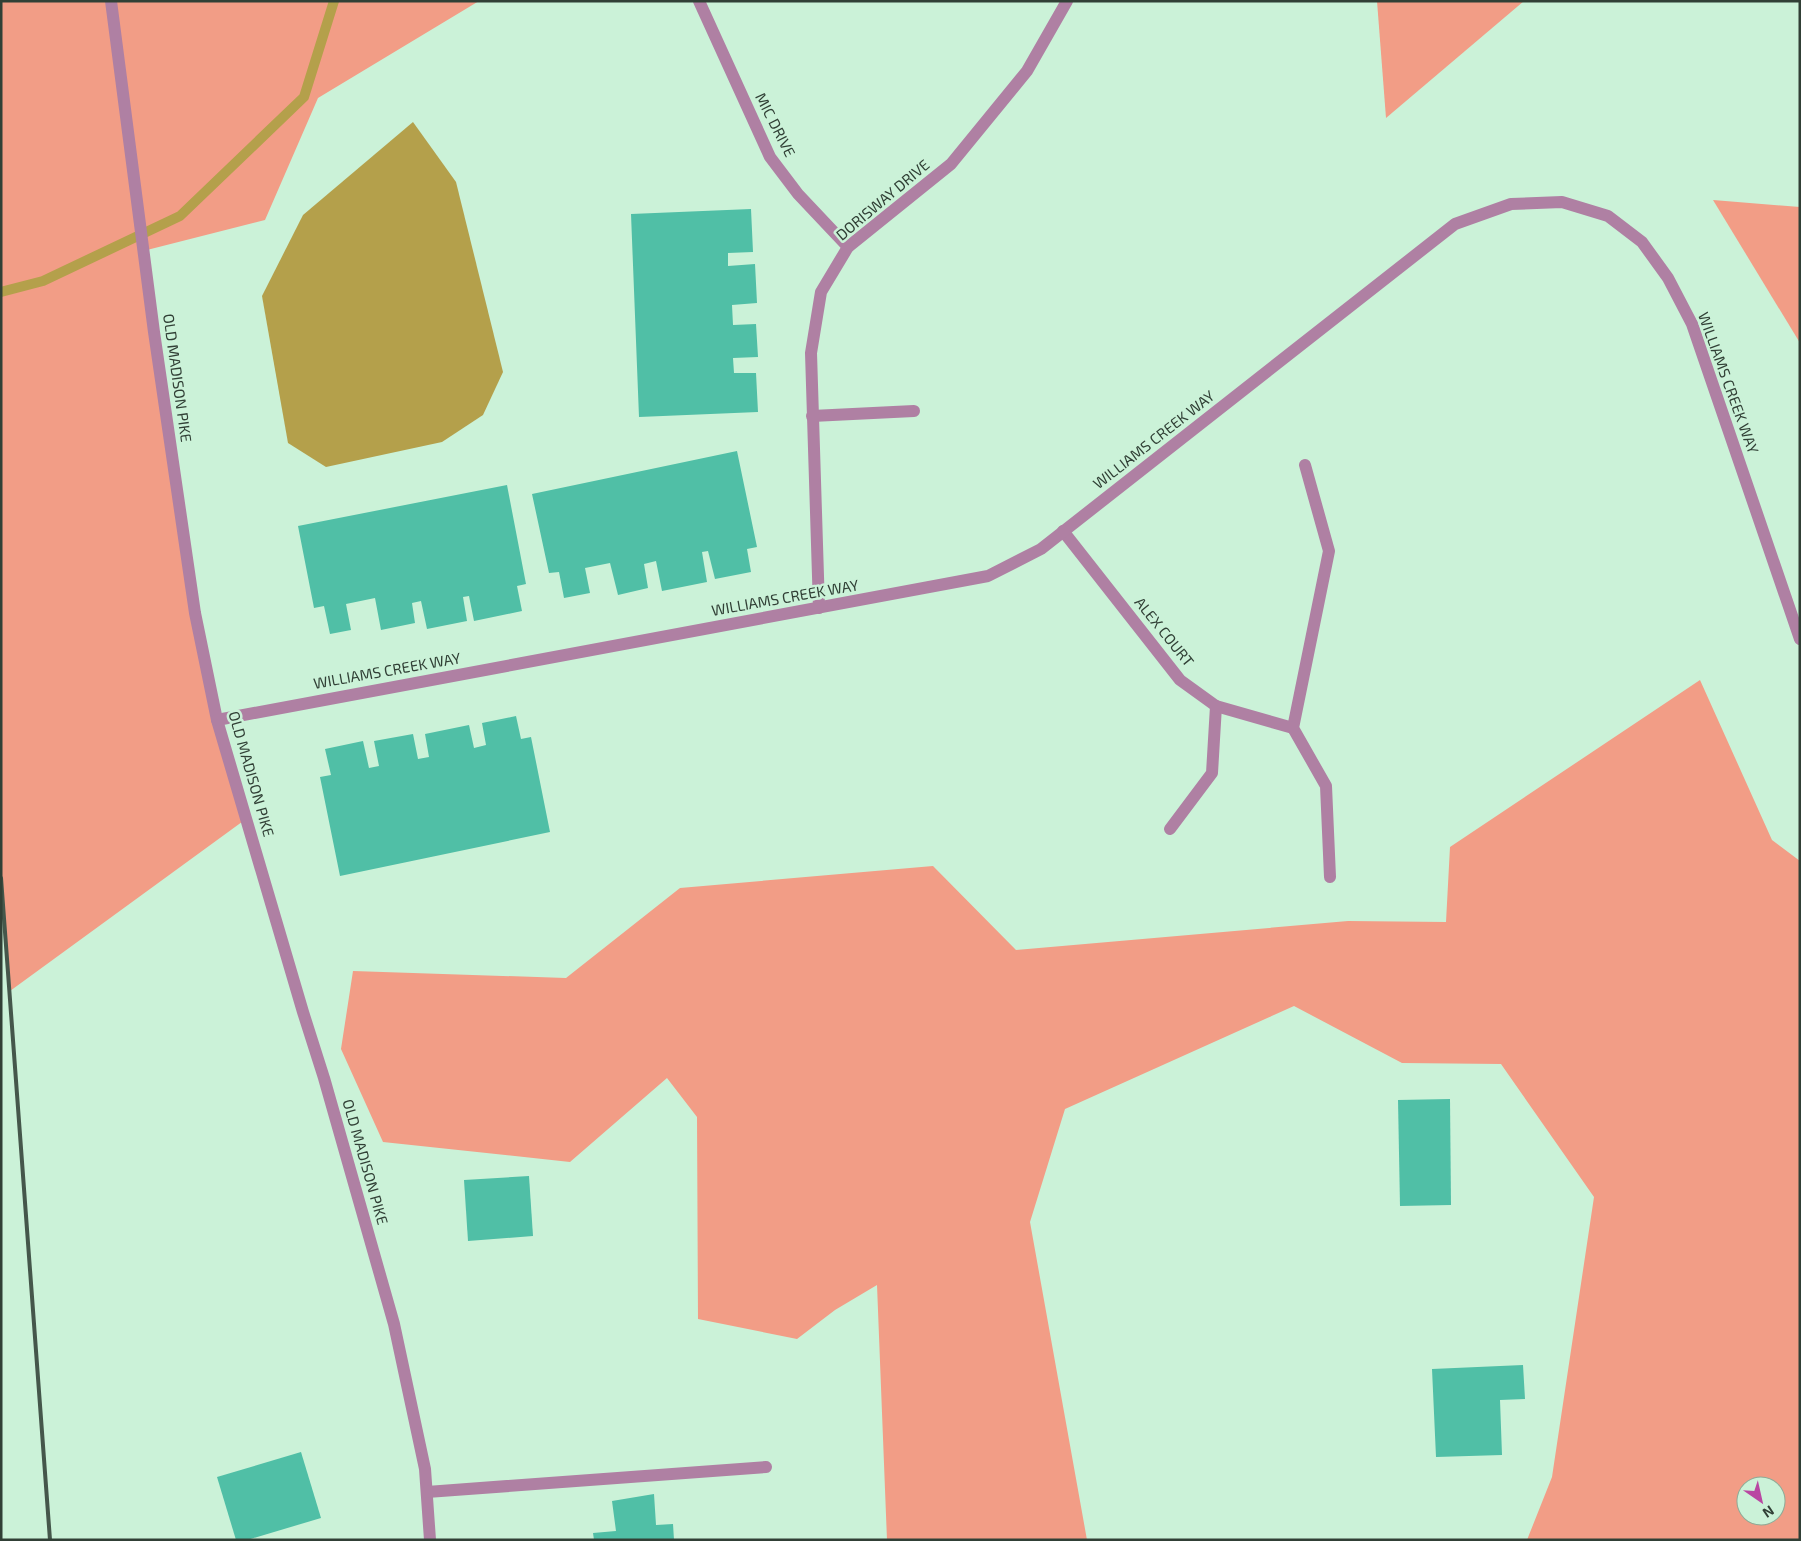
<svg xmlns="http://www.w3.org/2000/svg" width="1801" height="1541" font-family="'Exo 2',sans-serif">
<style>
.forest{fill:#f29d86;fill-rule:evenodd}
.water{fill:#b4a04b}
.lines{fill:none;stroke-linecap:round;stroke-linejoin:round}
.stream{stroke:#b4a04b;stroke-width:10}
.building{fill:#50bfa6}
.minor{stroke:#af80a3;stroke-width:12}
.rail{stroke:#45574b;stroke-width:4}
.labels{text-anchor:middle;stroke-width:5;stroke-linejoin:round;paint-order:stroke}
.street-label{font-size:15px;fill:#314036;stroke:#cbf2d8}
</style>
<rect width="100%" height="100%" fill="#cbf2d8"/>
<g class="forest">
<polygon points="1,1 479,1 318,98 265,220 143,251 195,613 246,819 10,991 1,878"/>
<polygon points="1377,1 1524,1 1386,118"/>
<polygon points="1713,200 1800,207 1800,343"/>
<path d="M1700 680 1772 840 1800 861V1540H1527L1552 1477 1594 1197 1501 1064 1402 1063 1294 1006 1065 1109 1030 1222 1087 1540H887L877 1285 835 1310 797 1339 698 1319 697 1117 667 1078 570 1162 383 1142 341 1049 353 971 566 978 680 888 933 866 1016 950 1348 921 1446 922 1450 847ZM1746 1486H1776V1516H1746Z"/>
</g>
<polygon class="water" points="413,122 456,182 503,372 483,415 442,442 326,467 288,443 262,296 303,215"/>
<g class="lines">
<polyline class="stream" points="1,292 43,281 180,216 304,97 334,1"/>
</g>
<g class="building">
<polygon points="751,209 753,252 728,253 728,266 755,264 757,303 732,305 733,325 756,324 758,357 733,358 734,373 756,373 758,412 639,417 631,214"/>
<polygon points="737,451 757,547 747,549 751,572 715,579 708,551 702,552 707,582 662,591 656,561 644,564 648,588 618,595 610,563 585,568 590,593 564,598 559,572 549,573 532,494"/>
<polygon points="507,485 526,584 517,586 522,611 474,621 469,596 463,597 467,621 427,629 421,601 412,603 415,623 381,630 375,598 346,604 351,630 330,634 324,606 314,608 298,526"/>
<polygon points="516,716 521,739 531,737 550,832 340,876 320,777 331,775 325,749 363,741 369,768 379,766 374,741 413,734 418,759 429,757 425,734 469,725 474,748 486,745 482,723"/>
<polygon points="1450,1099 1451,1205 1400,1206 1398,1100"/>
<polygon points="529,1176 533,1236 468,1241 464,1180"/>
<polygon points="1523,1365 1525,1399 1500,1400 1502,1455 1436,1457 1432,1369"/>
<polygon points="301,1452 321,1518 247,1540 236,1540 217,1477"/>
<polygon points="654,1494 656,1525 673,1524 674,1540 594,1540 593,1533 616,1531 612,1501"/>
</g>
<g class="lines">
<g class="minor">
<polyline points="111,1 154,332 195,613 217,720 303,1012 324,1078 394,1324 425,1469 430,1540"/>
<polyline points="699,1 770,157 798,194 848,247"/>
<polyline points="812,416 914,411"/>
<polyline points="1305,465 1329,551 1293,728 1326,786 1330,877"/>
<polyline points="1063,531 1180,680 1216,706 1293,728"/>
<polyline points="819,608 811,353 821,292 848,247 951,164 1027,71 1067,1"/>
<polyline points="217,720 988,576 1041,549 1455,224 1511,204 1562,202 1608,216 1642,242 1668,278 1692,324 1800,639"/>
<polyline points="1170,829 1212,773 1216,706"/>
<polyline points="427,1492 766,1467"/>
</g>
<polyline class="rail" points="1,878 50,1540"/>
</g>
<g class="labels">
<g class="street-label">
<text transform="translate(775 125) rotate(63)" y="5">MIC DRIVE</text>
<text transform="translate(883 200) rotate(-40)" y="5">DORISWAY DRIVE</text>
<text transform="translate(177 378) rotate(82)" y="5">OLD MADISON PIKE</text>
<text transform="translate(1728 383) rotate(70)" y="5">WILLIAMS CREEK WAY</text>
<text transform="translate(1154 440) rotate(-38)" y="5">WILLIAMS CREEK WAY</text>
<text transform="translate(785 598) rotate(-10)" y="5">WILLIAMS CREEK WAY</text>
<text transform="translate(1164 632) rotate(51)" y="5">ALEX COURT</text>
<text transform="translate(387 671) rotate(-10)" y="5">WILLIAMS CREEK WAY</text>
<text transform="translate(251 774) rotate(74)" y="5">OLD MADISON PIKE</text>
<text transform="translate(365 1162) rotate(74)" y="5">OLD MADISON PIKE</text>
</g>
</g>
<rect width="1801" height="1541" fill="none" stroke="#314036" stroke-width="5"/>
<g transform="translate(1761 1501) rotate(146)"><circle r="24" fill="#cbf2d8" stroke="#8dab97"/>
<path d="M0-4L9 19L0 12L-9 19Z" fill="#b947a2"/>
<text y="-8" font-size="14" font-weight="bold" text-anchor="middle" fill="#314036">N</text>
</g>
</svg>
